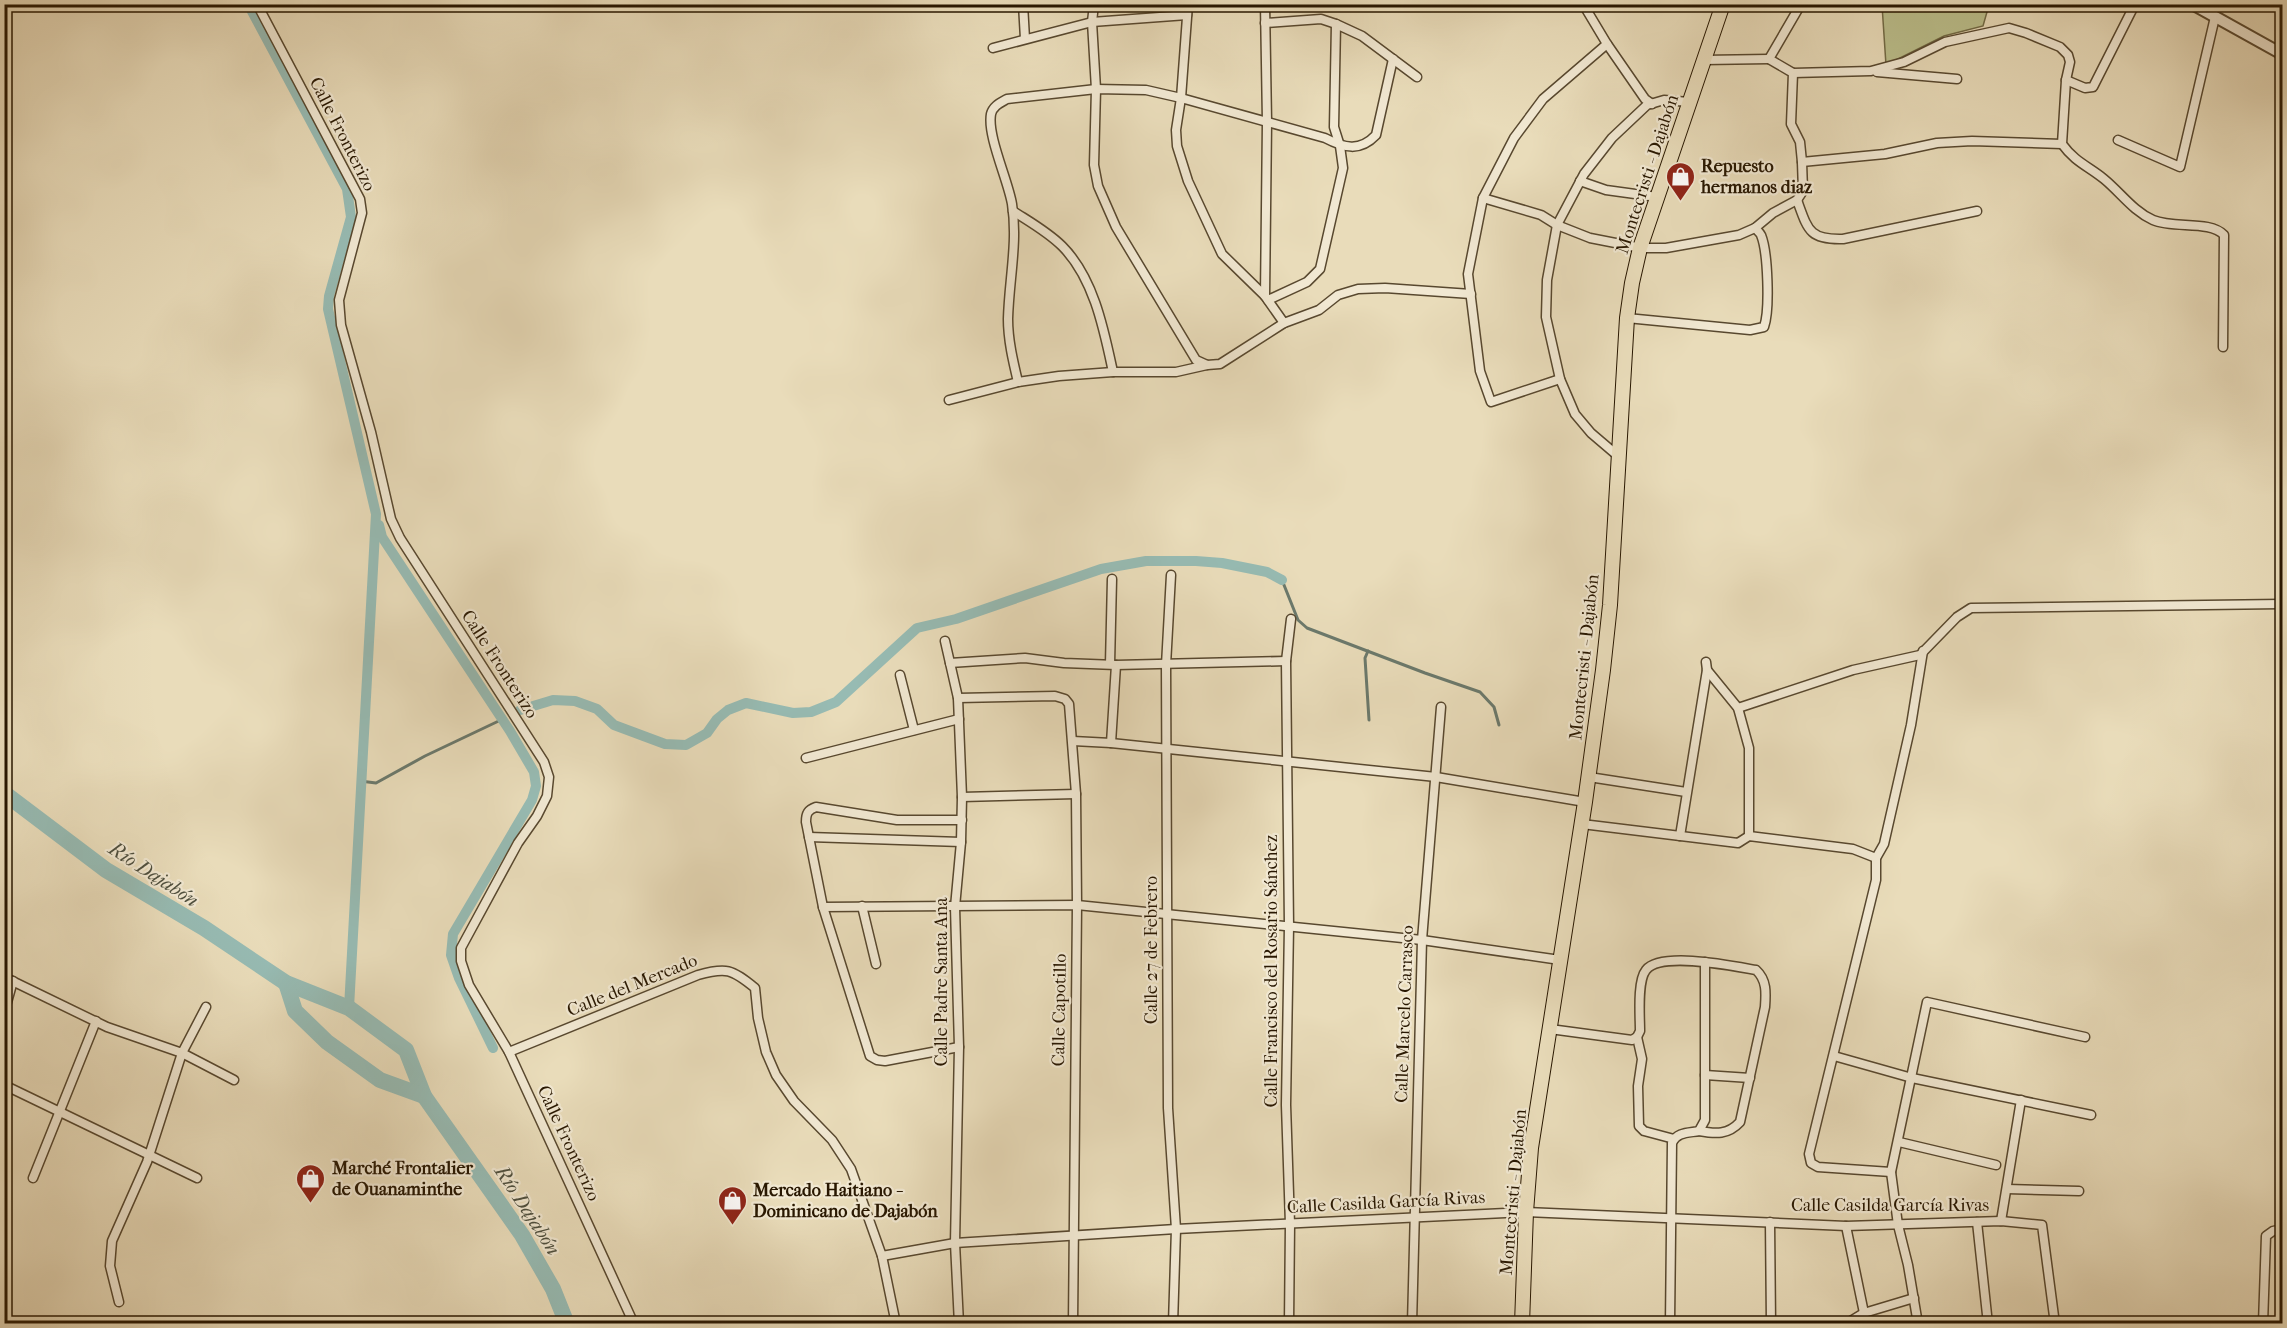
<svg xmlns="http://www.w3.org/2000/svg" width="2287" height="1328" font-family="'IM FELL French Canon',serif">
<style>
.green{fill:#bbbf8c;stroke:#726b46;stroke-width:1.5}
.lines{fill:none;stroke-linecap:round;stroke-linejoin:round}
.stream{stroke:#6b796c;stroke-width:3}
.canal{stroke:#97bbb3;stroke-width:10}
.river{stroke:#97bbb3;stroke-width:16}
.minor-casing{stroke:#58482f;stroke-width:11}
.tertiary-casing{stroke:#58482f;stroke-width:14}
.primary-casing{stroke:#281701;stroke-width:16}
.minor{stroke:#f1e8d2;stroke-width:8}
.tertiary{stroke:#f1e8d2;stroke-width:10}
.primary{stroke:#e9dcba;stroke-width:14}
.labels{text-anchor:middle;stroke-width:4.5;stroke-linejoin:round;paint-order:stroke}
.street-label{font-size:18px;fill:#281701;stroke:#f1e8d2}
.poi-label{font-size:18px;font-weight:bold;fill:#281701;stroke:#f1e8d2;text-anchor:start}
.water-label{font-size:20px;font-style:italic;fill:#4f503f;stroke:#f1e8d2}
</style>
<rect width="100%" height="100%" fill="#e9dcba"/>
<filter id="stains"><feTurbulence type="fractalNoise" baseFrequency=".00333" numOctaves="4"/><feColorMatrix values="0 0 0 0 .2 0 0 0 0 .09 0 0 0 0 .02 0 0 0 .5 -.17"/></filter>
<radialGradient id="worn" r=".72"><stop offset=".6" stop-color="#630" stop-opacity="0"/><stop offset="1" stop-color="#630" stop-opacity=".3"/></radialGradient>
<polygon class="green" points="1882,5 1989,5 1983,26 1944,36 1886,65"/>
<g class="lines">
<g class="stream">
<polyline points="1282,580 1298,620 1307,628 1425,673 1480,692 1494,707 1499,725"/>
<polyline points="1368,651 1365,658 1369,720"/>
<polyline points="360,781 376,783 425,756 505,718"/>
</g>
<g class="canal">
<polyline points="248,4 347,189 351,217 329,296 328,309 376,514 349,1008"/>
<polyline points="379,525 382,537 510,731 534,772 536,786 532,800 453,934 451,955 459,978 493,1048"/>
<polyline points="520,710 553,700 575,701 597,709 614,725 665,744 686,745 707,733 717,719 728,710 746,703 793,713 811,712 836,702 917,628 956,619 1101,569 1146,561 1196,561 1222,563 1267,572 1282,580"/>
</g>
<g class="river">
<polyline points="4,793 106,870 204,928 286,983 349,1008 406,1050 424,1096 522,1235 553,1289 567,1324"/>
<polyline points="286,983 295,1011 327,1042 380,1080 424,1096"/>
</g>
<defs>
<g id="minor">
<polyline points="257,4 360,199 362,213 339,300 341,325 371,432 391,519 400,538 544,762 549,777 547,796 537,816 518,843 461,948 461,961 469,985 509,1052 634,1324"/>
<polyline points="1023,4 1025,39"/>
<polyline points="1094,4 1092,22 1096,89 1094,165 1098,186 1116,227 1196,360 1207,365 1220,364 1284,323 1319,310 1338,295 1358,289 1385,288 1471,294"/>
<polyline points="1188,4 1181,98 1176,130 1177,146 1188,181 1222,254 1265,296"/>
<polyline points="1265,4 1267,122 1265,296 1284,323"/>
<polyline points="1583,4 1607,44 1645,99 1652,104"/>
<polyline points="1265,23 1321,19 1336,24 1362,36 1417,77"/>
<polyline points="993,48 1092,22 1187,15"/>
<polyline points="1703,60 1769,59"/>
<polyline points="1877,72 1957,79"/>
<path d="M1793 73 1871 71 1904 62 1945 42 2009 28 2026 33 2060 47 2068 55 2070 62 2066 80 2062 144C2075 162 2088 166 2104 179 2121 193 2133 211 2153 220 2174 229 2210 220 2224 235L2223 347"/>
<polyline points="2066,80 2085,88 2093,87 2135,4"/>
<polyline points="2118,140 2180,167 2215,17"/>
<polyline points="1802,162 1885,154 1937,143 1972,141 2062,144"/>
<polyline points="1580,181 1606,190 1657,197"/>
<polyline points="1483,198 1541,215 1557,225 1590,238 1641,248"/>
<path d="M1797 200C1808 230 1809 240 1843 239L1977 211"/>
<path d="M1013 211C1030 222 1048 232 1062 246 1094 278 1104 330 1113 372"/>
<polyline points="1640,248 1666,248 1739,235 1755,228 1773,213 1797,200 1803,191 1802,162 1800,142 1791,124 1793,73 1769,59 1801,4"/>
<polyline points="1268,300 1307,282 1320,269 1343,168 1340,146 1334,127 1336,24"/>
<path d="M1627 318 1750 330 1764 327C1770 310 1768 252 1761 235 1761 234 1756 229 1755 228"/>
<polyline points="1560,379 1491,402 1480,371 1468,274 1483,198 1514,138 1543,99 1607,44"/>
<path d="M1018 382C1013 361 1008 340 1008 319 1009 280 1018 242 1012 204 1008 180 987 136 991 114 993 106 1000 103 1007 99L1096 89 1146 90 1181 98 1325 138C1344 148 1360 152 1376 135L1393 59"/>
<polyline points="949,400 1018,382 1059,376 1113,372 1176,372 1207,365"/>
<polyline points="1618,456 1591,433 1575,414 1560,379 1546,317 1547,280 1557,225 1584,174 1612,138 1647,105 1664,100 1689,102"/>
<polyline points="1171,575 1166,665 1168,1108 1176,1229 1173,1324"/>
<polyline points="945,641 958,698 962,797 961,842 955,907 959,1047 955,1243 959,1324"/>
<polyline points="950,663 1025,658 1064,663 1116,665 1286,661"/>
<polyline points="1110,664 1112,579"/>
<polyline points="1707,670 1738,708 1749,748 1749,836"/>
<polyline points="900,675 914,730"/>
<polyline points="958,698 1055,696 1065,699 1069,704 1076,794 1077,905 1073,1324"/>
<polyline points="1738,708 1853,670 1920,655 1957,617 1971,608 2282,604"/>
<polyline points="1073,741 1111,743 1436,777 1585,802"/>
<polyline points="1111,743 1116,665"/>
<polyline points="806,758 959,719"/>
<polyline points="1589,777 1686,792"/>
<polyline points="962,797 1076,794"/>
<polyline points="1582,824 1738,843 1749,836 1853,849 1876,858"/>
<polyline points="1680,836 1707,670 1706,662"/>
<polyline points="809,837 961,842"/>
<polyline points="862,906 876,964"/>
<polyline points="823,907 1077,905 1422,940 1560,960"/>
<polyline points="4,977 107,1027 182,1053 206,1007"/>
<polyline points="4,1013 13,981"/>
<path d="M1550 1029 1632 1040 1637 1037 1640 1031C1640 1016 1637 981 1646 970 1661 951 1733 966 1756 970 1767 980 1766 993 1765 1007L1740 1122C1728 1135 1716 1134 1699 1131"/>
<polyline points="1637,1037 1642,1059 1638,1086 1639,1126 1644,1131 1674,1139"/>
<path d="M959 1047 885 1061 877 1060 870 1056 823 907 806 822C806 813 808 810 816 807L897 820H962"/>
<path d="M509 1052 698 975C726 967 732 969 755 988L758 1018 766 1052 776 1075 794 1101 832 1140 851 1169 882 1256 896 1324"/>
<polyline points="1834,1056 1912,1078 2091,1115"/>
<polyline points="1705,1075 1750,1078"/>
<polyline points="4,1085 197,1178"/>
<polyline points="1899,1142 1996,1165"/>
<polyline points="1891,1172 1818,1167 1811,1163 1809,1154 1876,880 1876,858 1884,844 1911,725 1923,651"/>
<polyline points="33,1178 96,1021"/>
<polyline points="2007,1189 2079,1191"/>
<polyline points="2001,1221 2021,1100"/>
<polyline points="1770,1222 1771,1324"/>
<polyline points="1977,1222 1988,1324"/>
<polyline points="1846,1226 1864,1313"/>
<polyline points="882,1256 955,1243 1176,1229 1526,1212 1846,1226 2001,1221 2042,1225 2055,1324"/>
<polyline points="119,1302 110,1266 112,1241 147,1162 182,1053 234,1080"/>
<polyline points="1289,1324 1290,1224 1286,1105 1289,926 1286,661 1291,619"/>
<polyline points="1412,1324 1422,940 1441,707"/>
<path d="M1670 1324 1672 1143C1677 1132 1688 1133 1699 1131L1705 1120V962"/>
<polyline points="1846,1324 1864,1313 1914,1298"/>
<polyline points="1918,1324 1908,1265 1898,1225 1891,1172 1927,1002 2085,1037"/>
<polyline points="2263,1324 2266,1236 2273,1231 2282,1229"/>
</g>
<polyline id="tertiary" points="2192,4 2282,54"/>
<polyline id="primary" points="1522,1324 1526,1212 1531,1148 1585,802 1603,670 1610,605 1627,318 1632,283 1640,248 1723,4"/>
</defs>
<use href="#minor" class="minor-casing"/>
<use href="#tertiary" class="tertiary-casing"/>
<use href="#primary" class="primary-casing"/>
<use href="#minor" class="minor"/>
<use href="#tertiary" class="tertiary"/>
<use href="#primary" class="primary"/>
</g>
<defs>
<symbol id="shop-pin" viewBox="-11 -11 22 30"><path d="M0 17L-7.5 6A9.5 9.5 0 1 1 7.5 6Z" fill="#8f2418" stroke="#f1e8d2"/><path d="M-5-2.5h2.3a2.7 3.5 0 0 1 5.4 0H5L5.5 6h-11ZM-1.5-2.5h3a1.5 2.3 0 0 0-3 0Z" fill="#fff"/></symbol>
</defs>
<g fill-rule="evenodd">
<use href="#shop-pin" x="1664" y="160" width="33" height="45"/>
<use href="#shop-pin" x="294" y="1162" width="33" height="45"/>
<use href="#shop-pin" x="716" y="1184" width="33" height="45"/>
</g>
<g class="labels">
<g class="street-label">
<text transform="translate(343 134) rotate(63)" y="6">Calle Fronterizo</text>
<text transform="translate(1647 174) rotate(-72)" y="6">Montecristi - Dajabón</text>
<text transform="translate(1584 657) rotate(-84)" y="6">Montecristi - Dajabón</text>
<text transform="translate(500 664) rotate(57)" y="6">Calle Fronterizo</text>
<text transform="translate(1151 950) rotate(-90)" y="6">Calle 27 de Febrero</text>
<text transform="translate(1271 971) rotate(-90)" y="6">Calle Francisco del Rosario Sánchez</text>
<text transform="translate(941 982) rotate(-90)" y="6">Calle Padre Santa Ana</text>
<text transform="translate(632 985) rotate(-22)" y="6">Calle del Mercado</text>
<text transform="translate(1059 1010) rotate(-89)" y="6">Calle Capotillo</text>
<text transform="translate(1404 1014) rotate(-88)" y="6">Calle Marcelo Carrasco</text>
<text transform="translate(569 1143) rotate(65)" y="6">Calle Fronterizo</text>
<text transform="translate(1513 1192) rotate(-85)" y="6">Montecristi - Dajabón</text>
<text transform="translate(1386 1202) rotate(-3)" y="6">Calle Casilda García Rivas</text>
<text x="1890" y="1211">Calle Casilda García Rivas</text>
</g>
<g class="poi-label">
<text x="1701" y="172">Repuesto<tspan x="1701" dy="21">hermanos diaz</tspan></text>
<text x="332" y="1174">Marché Frontalier<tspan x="332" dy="21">de Ouanaminthe</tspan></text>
<text x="753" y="1196">Mercado Haitiano -<tspan x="753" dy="21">Dominicano de Dajabón</tspan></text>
</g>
<g class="water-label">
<text transform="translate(154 874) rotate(33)" y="7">Río Dajabón</text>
<text transform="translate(528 1210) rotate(57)" y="7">Río Dajabón</text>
</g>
</g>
<rect width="2287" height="1328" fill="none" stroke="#e9dcba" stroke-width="24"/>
<rect x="6" y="6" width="2275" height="1316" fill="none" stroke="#281701" stroke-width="3"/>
<rect x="12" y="12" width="2263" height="1304" fill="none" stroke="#281701" stroke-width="1.5"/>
<rect width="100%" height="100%" filter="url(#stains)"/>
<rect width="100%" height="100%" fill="url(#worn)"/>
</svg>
